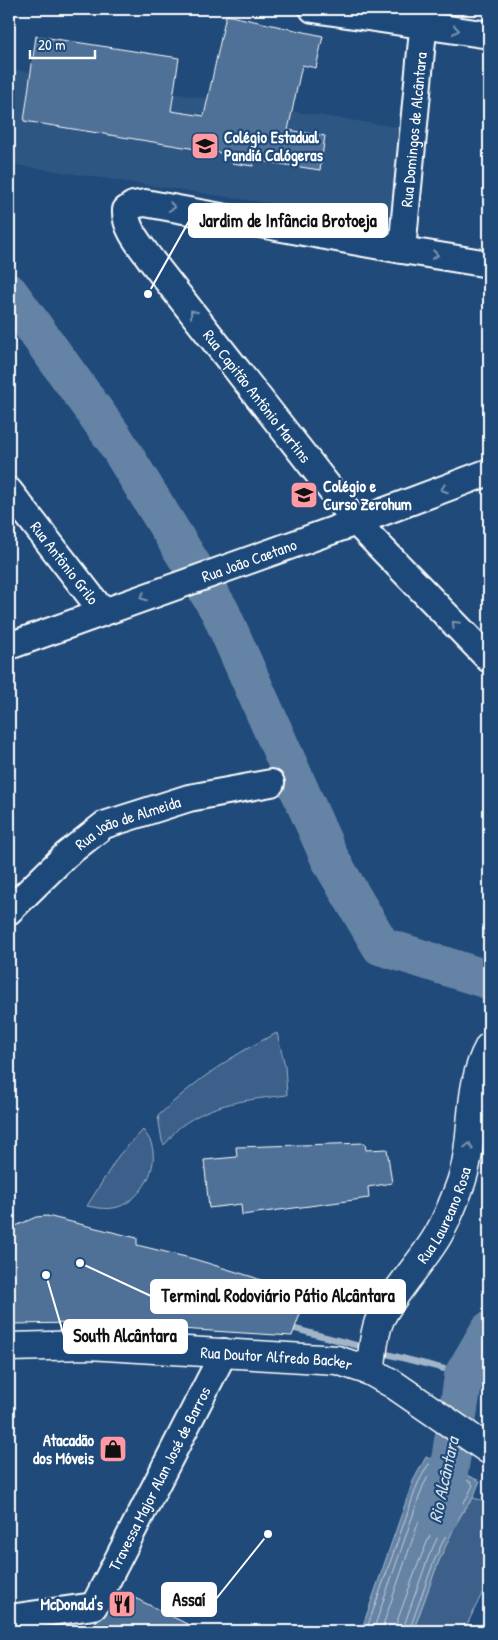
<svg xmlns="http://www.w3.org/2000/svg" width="498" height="1640" font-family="'Patrick Hand',sans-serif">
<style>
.built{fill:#2e5683}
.green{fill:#3c618b;stroke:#9eb0c5}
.water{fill:#6583a4;stroke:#a3b5c8}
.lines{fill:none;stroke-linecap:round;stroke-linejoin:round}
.shore{stroke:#c1cddb;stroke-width:1}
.stream{stroke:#a3b5c8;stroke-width:6}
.river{stroke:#6583a4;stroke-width:39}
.building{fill:#507197;stroke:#fff}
.minor-casing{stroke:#fff;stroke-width:30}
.major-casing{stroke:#fff;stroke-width:31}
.minor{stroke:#1f4a7a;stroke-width:26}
.major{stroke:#1f4a7a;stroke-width:28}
.oneway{stroke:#7992af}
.labels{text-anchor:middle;stroke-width:4.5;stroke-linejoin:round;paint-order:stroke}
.street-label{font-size:16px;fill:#fff;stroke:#1f4a7a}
.poi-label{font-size:16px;font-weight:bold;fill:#fff;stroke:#1f4a7a;text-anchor:start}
.water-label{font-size:18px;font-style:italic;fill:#d8e0e8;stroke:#1f4a7a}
.leader{fill:none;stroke:#fff;stroke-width:2}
.callout-dot{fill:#fff;stroke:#1f4a7a;stroke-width:2}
.callout{fill:#fff;stroke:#fff;stroke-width:2}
.callout-label{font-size:18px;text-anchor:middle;font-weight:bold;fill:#111}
</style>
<rect width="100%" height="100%" fill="#1f4a7a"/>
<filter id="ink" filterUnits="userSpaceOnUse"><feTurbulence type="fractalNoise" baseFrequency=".02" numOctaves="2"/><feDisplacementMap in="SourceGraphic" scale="10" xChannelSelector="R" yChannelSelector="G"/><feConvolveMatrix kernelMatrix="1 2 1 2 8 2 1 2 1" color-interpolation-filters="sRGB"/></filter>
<g filter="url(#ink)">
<polygon class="built" points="9,69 404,128 393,222 9,164"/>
<g class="green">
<path d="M277 1033 285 1066 287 1095C248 1100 213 1102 180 1127 173 1132 170 1140 164 1145L162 1141 158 1116C193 1082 233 1054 277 1033Z"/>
<path d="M143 1130C146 1134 150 1139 151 1143 160 1167 142 1199 118 1207 107 1210 98 1208 87 1206L119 1155Z"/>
<path d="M473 1498 489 1502V1579L464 1631H413C431 1586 443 1537 473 1498Z"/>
</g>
<polygon class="water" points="426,1457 480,1481 473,1498 460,1515 438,1563 413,1631 361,1631 413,1481"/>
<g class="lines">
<g class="shore">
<polyline points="366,1631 418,1483 428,1465 430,1464 471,1482 473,1485 468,1496 456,1513 434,1561 409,1631"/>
<polyline points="373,1631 423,1486 430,1473 433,1472 463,1486 465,1488 450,1510 428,1558 402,1631"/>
<path d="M381 1631 430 1489 434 1483 436 1482 453 1489 454 1492C427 1532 413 1579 396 1624L395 1631"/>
</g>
<g class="stream">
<polyline points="288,1327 367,1348"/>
<polyline points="379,1352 464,1374"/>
</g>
<g class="river">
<polyline points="9,293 113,437 220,611 331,861 381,946 489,980"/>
<polyline points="438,1518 445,1495 464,1374 489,1331"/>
</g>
</g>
<g class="building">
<polygon points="226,15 323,36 316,68 302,65 288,130 325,136 320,170 254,160 253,166 232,163 233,155 24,121 36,36 179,58 171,111 204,116"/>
<polygon points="365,1143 366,1150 387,1149 392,1183 368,1187 369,1198 242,1215 241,1204 209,1208 204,1160 237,1157 236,1147"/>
<polygon points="47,1216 137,1238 137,1245 194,1259 253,1277 306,1298 292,1336 84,1323 9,1324 9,1229 36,1217"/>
<polygon points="119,1590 201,1631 91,1631 96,1621 102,1618 107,1613"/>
</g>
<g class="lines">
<defs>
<g id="minor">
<polyline points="313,9 489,35"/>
<path id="s1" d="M402 250 425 9"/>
<path id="s2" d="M489 264 402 250 145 203 133 205 126 210C125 229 141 246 151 260L356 522 489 659"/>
<path id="s3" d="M9 491 103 612"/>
<path id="s4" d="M9 646 356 522 489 472"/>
<path id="s5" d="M9 911 66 855 104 825 189 798 271 783"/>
<path id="s6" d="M9 1618 94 1606 224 1352"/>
</g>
<g id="major">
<path id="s7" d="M9 1347 88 1345 337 1360 370 1371 393 1384 489 1450"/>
<path id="s8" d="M370 1371C373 1355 373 1334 380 1319 395 1290 418 1267 435 1240 444 1226 453 1204 459 1188 477 1142 465 1090 489 1047"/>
</g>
</defs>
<use href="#minor" class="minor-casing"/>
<use href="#major" class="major-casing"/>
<use href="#minor" class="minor"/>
<use href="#major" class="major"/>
</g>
<defs><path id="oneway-chevron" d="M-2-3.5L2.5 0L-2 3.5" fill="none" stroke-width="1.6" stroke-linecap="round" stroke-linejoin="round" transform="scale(1.25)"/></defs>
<g class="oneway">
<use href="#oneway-chevron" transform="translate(456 30) rotate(8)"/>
<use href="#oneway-chevron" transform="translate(172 207) rotate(10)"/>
<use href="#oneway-chevron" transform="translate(435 255) rotate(9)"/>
<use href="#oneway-chevron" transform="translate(193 313) rotate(-128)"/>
<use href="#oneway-chevron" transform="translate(444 489) rotate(160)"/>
<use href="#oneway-chevron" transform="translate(143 597) rotate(160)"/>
<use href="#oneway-chevron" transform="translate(455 624) rotate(-134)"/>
<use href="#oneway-chevron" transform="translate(469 1146) rotate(-78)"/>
</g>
</g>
<defs>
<symbol id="school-square" viewBox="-11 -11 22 22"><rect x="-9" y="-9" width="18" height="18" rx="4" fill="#ff9aa2" stroke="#1f4a7a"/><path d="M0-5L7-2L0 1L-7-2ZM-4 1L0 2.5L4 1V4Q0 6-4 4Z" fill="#111"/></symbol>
<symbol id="shop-square" viewBox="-11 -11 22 22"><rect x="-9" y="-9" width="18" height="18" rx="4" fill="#ff9aa2" stroke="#1f4a7a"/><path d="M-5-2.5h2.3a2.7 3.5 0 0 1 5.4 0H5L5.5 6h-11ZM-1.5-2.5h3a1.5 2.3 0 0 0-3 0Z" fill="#111"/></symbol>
<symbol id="restaurant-square" viewBox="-11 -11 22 22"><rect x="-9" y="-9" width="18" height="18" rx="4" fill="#ff9aa2" stroke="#1f4a7a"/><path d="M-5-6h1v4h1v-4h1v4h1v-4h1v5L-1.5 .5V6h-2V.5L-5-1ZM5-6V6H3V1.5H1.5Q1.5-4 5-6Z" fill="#111"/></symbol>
</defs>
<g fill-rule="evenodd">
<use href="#school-square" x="189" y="130" width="32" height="32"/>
<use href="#school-square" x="288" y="479" width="32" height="32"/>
<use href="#shop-square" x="97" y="1433" width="32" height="32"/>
<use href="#restaurant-square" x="106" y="1588" width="32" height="32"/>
</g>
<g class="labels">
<g class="street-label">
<text dy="6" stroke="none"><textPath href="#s1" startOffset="121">Rua Domingos de Alcântara</textPath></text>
<text dy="6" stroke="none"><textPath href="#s2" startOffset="600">Rua Capitão Antônio Martins</textPath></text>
<text dy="6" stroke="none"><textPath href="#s4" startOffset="255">Rua João Caetano</textPath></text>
<text dy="6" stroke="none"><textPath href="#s3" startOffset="91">Rua Antônio Grilo</textPath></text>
<text dy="6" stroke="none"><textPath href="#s5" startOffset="151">Rua João de Almeida</textPath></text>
<text dy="6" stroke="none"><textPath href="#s8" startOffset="176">Rua Laureano Rosa</textPath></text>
<text dy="6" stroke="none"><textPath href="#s7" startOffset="268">Rua Doutor Alfredo Backer</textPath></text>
<text dy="6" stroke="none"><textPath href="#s6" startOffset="229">Travessa Major Alan José de Barros</textPath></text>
</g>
<g class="poi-label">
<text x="224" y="143">Colégio Estadual<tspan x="224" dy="18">Pandiá Calógeras</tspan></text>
<text x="323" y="492">Colégio e<tspan x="323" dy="18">Curso Zerohum</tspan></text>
<text x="94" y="1446" text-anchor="end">Atacadão<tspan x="94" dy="18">dos Móveis</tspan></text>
<text x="103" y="1610" text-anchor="end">McDonald's</text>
</g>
<g class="water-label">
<text transform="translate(444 1480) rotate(-78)" y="6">Rio Alcântara</text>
</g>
</g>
<path class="leader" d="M148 294L189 221M80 1263L151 1296M46 1275L64 1336M268 1534L216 1599"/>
<g class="callout-dot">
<circle cx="148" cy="294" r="5"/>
<circle cx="80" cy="1263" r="5"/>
<circle cx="46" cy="1275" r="5"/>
<circle cx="268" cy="1534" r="5"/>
</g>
<g class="callout">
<rect x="189" y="204" width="198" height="33" rx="5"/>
<rect x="151" y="1280" width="254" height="33" rx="5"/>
<rect x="64" y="1320" width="123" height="33" rx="5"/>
<rect x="162" y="1583" width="54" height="33" rx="5"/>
</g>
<g class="callout-label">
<text x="288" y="227">Jardim de Infância Brotoeja</text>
<text x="278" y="1302">Terminal Rodoviário Pátio Alcântara</text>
<text x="125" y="1342">South Alcântara</text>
<text x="189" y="1606">Assaí</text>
</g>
<rect width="498" height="1640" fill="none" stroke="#1f4a7a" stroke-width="30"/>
<rect x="15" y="15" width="468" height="1610" fill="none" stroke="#fff" stroke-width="2" filter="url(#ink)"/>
<path d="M30 50v8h65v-8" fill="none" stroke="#ffffff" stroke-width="2.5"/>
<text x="38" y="50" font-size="15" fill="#ffffff" stroke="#1f4a7a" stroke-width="4" paint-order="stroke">20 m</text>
</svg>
